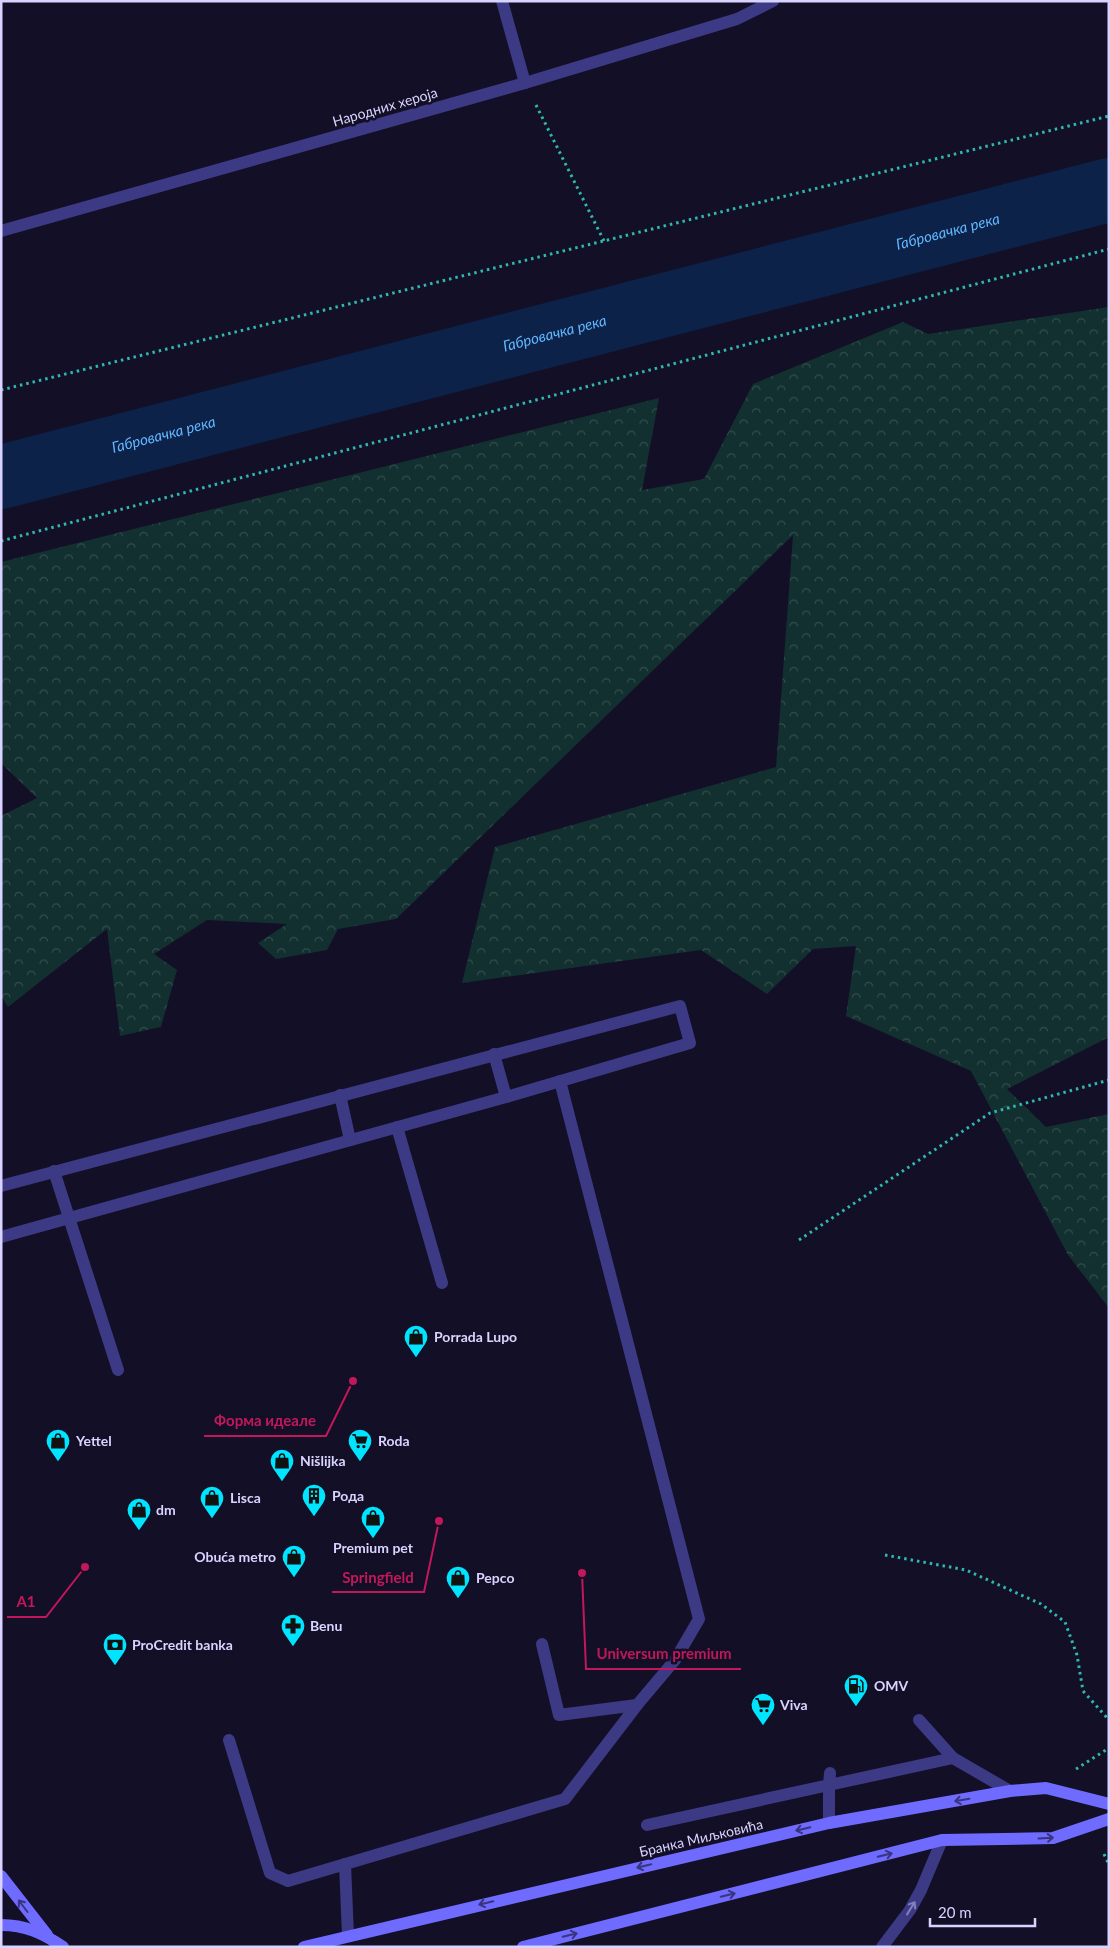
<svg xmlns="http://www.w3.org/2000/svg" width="1110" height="1948" font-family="Lato,sans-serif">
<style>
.forest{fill:url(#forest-crowns)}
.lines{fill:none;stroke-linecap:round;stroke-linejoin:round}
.river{stroke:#0c2248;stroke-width:64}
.path{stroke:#2fb8b0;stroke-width:3;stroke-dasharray:2.5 4;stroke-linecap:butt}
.lane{stroke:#3d3a85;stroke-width:12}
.street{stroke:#3d3a85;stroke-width:12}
.secondary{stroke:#6f6bff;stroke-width:12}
.oneway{stroke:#38347d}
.oneway2{stroke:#837fbc}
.labels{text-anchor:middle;stroke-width:5;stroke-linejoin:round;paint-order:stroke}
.street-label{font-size:14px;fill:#d9d4ff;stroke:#130f26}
.poi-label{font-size:14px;font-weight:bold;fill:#d9d4ff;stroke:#130f26;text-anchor:start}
.water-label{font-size:15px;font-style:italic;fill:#62b6ff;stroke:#130f26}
.leader{fill:none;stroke:#c2185b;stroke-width:2}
.callout-dot{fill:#c2185b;stroke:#130f26;stroke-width:2}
.callout-label{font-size:15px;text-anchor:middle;font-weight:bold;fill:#c2185b;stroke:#130f26;stroke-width:5;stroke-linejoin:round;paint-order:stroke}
</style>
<defs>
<pattern id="forest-crowns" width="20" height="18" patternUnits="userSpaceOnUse" patternTransform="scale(1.25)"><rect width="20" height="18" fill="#12302f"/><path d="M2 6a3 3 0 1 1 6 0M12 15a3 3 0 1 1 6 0" fill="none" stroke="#344d4e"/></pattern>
</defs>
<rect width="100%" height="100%" fill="#130f26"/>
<polygon class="forest" points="1109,307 1109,1037 1007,1089 1046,1127 1109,1114 1109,1308 1068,1255 971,1071 846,1016 856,946 813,949 767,994 701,950 462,983 495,847 776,767 793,535 396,919 338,929 327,950 276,959 258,943 287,924 207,920 154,954 177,970 161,1027 120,1036 107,929 8,1007 1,996 1,816 37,798 1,763 1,562 659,398 642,490 704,479 753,384 903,322 928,334"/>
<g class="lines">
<path class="river" id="s1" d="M1 477 1109 190"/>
<g class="path">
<polyline points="536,105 604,241"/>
<polyline points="1,390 1109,116"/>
<polyline points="1,541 1109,249"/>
<polyline points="799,1240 990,1113 1109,1080"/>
<polyline points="885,1555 966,1570 1041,1604 1065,1622 1077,1655 1083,1691 1109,1720"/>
<polyline points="1076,1769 1109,1748"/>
<polyline points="1104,1854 1109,1865"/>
</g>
<g class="lane">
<polyline points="494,1054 506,1097"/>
<polyline points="340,1095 350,1140"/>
<polyline points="397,1127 442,1283"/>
<polyline points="54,1171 118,1370"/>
<polyline points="1,1186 680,1006 690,1043 506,1097 1,1237"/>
<polyline points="542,1644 559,1715 637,1705"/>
<polyline points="919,1720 953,1758"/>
<polyline points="229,1740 270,1873 288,1881 565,1799 637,1705 675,1660 699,1619 560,1081"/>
<polyline points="829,1823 829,1785 953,1758 1010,1791"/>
<polyline points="647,1825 829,1785 830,1773"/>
<polyline points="345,1864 348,1936"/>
<polyline points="882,1947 910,1910 921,1890 942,1840"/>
</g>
<g class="street">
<polyline points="502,1 525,83"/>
<polyline points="1,231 525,83 737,19 773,1"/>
</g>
<g class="secondary">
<polyline points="1,1876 47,1935"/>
<path d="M1 1925C25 1925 43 1933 63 1947"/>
<polyline points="304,1947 829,1823 1010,1791 1046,1788 1109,1804"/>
<polyline points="523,1947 942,1840 1053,1838 1109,1819"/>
</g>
</g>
<defs><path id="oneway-shaft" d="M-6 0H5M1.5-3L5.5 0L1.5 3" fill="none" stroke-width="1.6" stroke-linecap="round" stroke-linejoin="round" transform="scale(1.25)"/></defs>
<g class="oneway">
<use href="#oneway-shaft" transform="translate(962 1800) rotate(170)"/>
<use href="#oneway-shaft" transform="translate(803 1829) rotate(167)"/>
<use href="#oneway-shaft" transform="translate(1046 1838) rotate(-3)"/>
<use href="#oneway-shaft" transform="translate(885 1855) rotate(-14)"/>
<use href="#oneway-shaft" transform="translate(644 1866) rotate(167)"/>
<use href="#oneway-shaft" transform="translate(728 1895) rotate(-14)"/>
<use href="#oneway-shaft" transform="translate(486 1903) rotate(167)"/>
<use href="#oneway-shaft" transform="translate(23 1906) rotate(-127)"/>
<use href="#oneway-shaft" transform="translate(570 1935) rotate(-14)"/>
</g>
<use class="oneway2" href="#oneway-shaft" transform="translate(911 1908) rotate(-58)"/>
<defs>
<symbol id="shop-pin" viewBox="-11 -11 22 30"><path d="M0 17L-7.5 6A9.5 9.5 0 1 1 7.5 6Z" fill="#00e5ff" stroke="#130f26"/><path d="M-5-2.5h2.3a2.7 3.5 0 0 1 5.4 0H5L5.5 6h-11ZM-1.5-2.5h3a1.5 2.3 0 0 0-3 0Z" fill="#111"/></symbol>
<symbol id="supermarket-pin" viewBox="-11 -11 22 30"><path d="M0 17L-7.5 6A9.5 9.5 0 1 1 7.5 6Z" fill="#00e5ff" stroke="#130f26"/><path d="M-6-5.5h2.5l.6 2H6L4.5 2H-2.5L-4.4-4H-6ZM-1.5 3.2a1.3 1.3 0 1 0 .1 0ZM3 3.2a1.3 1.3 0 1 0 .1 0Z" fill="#111"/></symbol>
<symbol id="building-pin" viewBox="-11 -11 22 30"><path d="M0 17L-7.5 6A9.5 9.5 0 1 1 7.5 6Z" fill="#00e5ff" stroke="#130f26"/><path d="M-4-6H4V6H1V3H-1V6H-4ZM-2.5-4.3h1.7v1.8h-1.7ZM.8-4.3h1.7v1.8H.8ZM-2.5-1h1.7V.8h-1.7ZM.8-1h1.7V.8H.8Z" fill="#111"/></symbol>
<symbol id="pharmacy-pin" viewBox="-11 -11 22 30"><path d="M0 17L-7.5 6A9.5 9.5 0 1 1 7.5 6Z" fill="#00e5ff" stroke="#130f26"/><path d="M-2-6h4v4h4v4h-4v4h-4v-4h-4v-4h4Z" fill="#111"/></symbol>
<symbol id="bank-pin" viewBox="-11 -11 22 30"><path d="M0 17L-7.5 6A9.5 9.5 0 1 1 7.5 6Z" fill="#00e5ff" stroke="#130f26"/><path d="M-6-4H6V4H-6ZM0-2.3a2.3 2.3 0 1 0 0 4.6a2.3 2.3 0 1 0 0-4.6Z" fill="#111"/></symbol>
<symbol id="fuel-pin" viewBox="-11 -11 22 30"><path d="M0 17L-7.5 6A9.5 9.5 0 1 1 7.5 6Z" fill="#00e5ff" stroke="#130f26"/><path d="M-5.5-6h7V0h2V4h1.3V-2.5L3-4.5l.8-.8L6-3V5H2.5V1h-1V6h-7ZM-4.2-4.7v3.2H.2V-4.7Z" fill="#111"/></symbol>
</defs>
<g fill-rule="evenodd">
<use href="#shop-pin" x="402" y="1323" width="28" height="38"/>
<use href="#shop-pin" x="44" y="1427" width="28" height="38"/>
<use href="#supermarket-pin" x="346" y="1427" width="28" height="38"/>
<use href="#shop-pin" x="268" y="1447" width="28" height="38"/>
<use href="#building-pin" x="300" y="1482" width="28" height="38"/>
<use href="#shop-pin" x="198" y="1484" width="28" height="38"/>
<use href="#shop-pin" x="125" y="1496" width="28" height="38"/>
<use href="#shop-pin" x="359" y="1504" width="28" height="38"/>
<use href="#shop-pin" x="280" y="1543" width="28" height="38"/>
<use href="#shop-pin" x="444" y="1564" width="28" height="38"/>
<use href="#pharmacy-pin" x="279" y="1612" width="28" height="38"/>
<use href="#bank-pin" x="101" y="1631" width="28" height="38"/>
<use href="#fuel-pin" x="842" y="1672" width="28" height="38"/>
<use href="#supermarket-pin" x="749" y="1691" width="28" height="38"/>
</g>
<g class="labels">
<g class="street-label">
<text transform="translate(385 107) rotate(-16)" y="5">Народних хероја</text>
<text transform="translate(701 1838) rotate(-13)" y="5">Бранка Миљковића</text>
</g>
<g class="poi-label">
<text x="434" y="1342">Porrada Lupo</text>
<text x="76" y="1446">Yettel</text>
<text x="378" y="1446">Roda</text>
<text x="300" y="1466">Nišlijka</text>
<text x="332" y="1501">Рода</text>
<text x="230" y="1503">Lisca</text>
<text x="156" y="1515">dm</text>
<text x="373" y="1553" text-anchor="middle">Premium pet</text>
<text x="276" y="1562" text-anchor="end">Obuća metro</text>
<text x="476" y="1583">Pepco</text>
<text x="310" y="1631">Benu</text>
<text x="132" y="1650">ProCredit banka</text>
<text x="874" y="1691">OMV</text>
<text x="780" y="1710">Viva</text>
</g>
<g class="water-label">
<text dy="5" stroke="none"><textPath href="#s1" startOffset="978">Габровачка река</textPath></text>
<text dy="5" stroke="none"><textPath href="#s1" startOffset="572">Габровачка река</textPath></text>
<text dy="5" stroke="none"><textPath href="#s1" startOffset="168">Габровачка река</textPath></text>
</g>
</g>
<path class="leader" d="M353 1381L326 1436H204M439 1521L424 1592H332M85 1567L46 1617H7M582 1573L586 1669H741"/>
<g class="callout-dot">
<circle cx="353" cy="1381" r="5"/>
<circle cx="439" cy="1521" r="5"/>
<circle cx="85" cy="1567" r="5"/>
<circle cx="582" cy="1573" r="5"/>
</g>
<g class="callout-label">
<text x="265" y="1426">Форма идеале</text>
<text x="378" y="1583">Springfield</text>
<text x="26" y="1607">A1</text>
<text x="664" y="1659">Universum premium</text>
</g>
<rect width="1110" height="1948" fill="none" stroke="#d9d4ff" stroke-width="5"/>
<path d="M930 1918v8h105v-8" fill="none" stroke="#d9d4ff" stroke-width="2.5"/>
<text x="938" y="1918" font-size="15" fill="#d9d4ff" stroke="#130f26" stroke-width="4" paint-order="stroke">20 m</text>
</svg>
